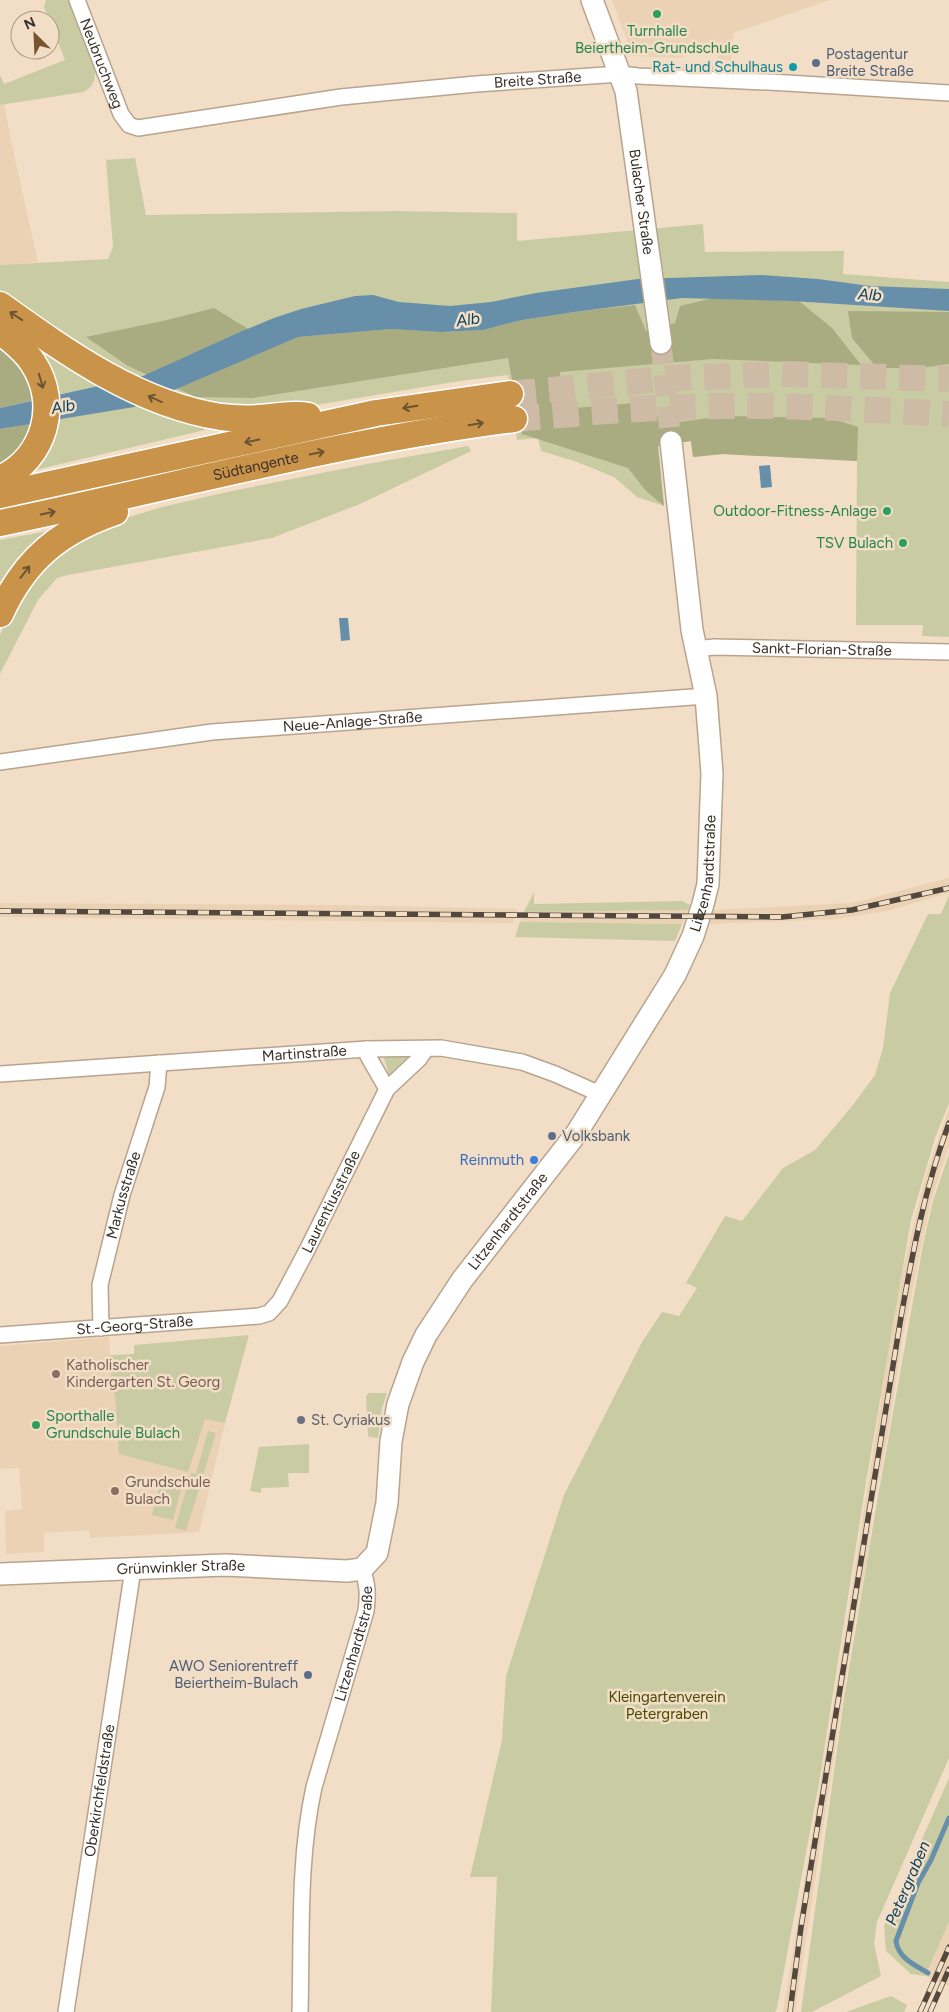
<svg xmlns="http://www.w3.org/2000/svg" width="949" height="2012" font-family="Figtree,sans-serif">
<style>
.built{fill:#ebd2b4}
.green{fill:#c9cca3}
.forest{fill:#a9ac81}
.water{fill:#678fa9}
.lines{fill:none;stroke-linecap:round;stroke-linejoin:round}
.stream{stroke:#678fa9;stroke-width:5}
.secondary-tunnel{stroke:#cdbba6;stroke-width:21;stroke-dasharray:21 11;stroke-linecap:butt}
.highway-tunnel{stroke:#cdbba6;stroke-width:26;stroke-dasharray:26 13;stroke-linecap:butt}
.street-casing{stroke:#b8a48e;stroke-width:18}
.secondary-casing{stroke:#b8a48e;stroke-width:24}
.highway-casing{stroke:#fff;stroke-width:29}
.street{stroke:#fff;stroke-width:15}
.secondary{stroke:#fff;stroke-width:21}
.highway{stroke:#c9934a;stroke-width:26}
.rail-casing{stroke:#52483d;stroke-width:5.5}
.rail{stroke:#f2dec6;stroke-width:4;stroke-dasharray:11;stroke-linecap:butt}
.oneway{stroke:#6b5334}
.leisure-dot{fill:#2e9e5b;stroke:#f2dec6;stroke-width:2}
.service-dot{fill:#5c6f8a;stroke:#f2dec6;stroke-width:2}
.culture-dot{fill:#0f9aa8;stroke:#f2dec6;stroke-width:2}
.shop-dot{fill:#3f7fe0;stroke:#f2dec6;stroke-width:2}
.education-dot{fill:#8d6e63;stroke:#f2dec6;stroke-width:2}
.worship-dot{fill:#6b7280;stroke:#f2dec6;stroke-width:2}
.labels{text-anchor:middle;stroke-width:5;stroke-linejoin:round;paint-order:stroke}
.leisure-label{font-size:15px;fill:#27864d;stroke:#f2dec6;text-anchor:end}
.service-label{font-size:15px;fill:#4e5e75;stroke:#f2dec6;text-anchor:start}
.street-label{font-size:15px;fill:#393128;stroke:#f2dec6}
.culture-label{font-size:15px;fill:#0d838f;stroke:#f2dec6;text-anchor:end}
.shop-label{font-size:15px;fill:#366cbe;stroke:#f2dec6;text-anchor:end}
.education-label{font-size:15px;fill:#785e54;stroke:#f2dec6;text-anchor:start}
.worship-label{font-size:15px;fill:#5b616d;stroke:#f2dec6;text-anchor:start}
.park-label{font-size:15px;fill:#494a00;stroke:#f2dec6}
.water-label{font-size:16px;font-style:italic;fill:#0a415c;stroke:#f2dec6}
</style>
<rect width="100%" height="100%" fill="#f2dec6"/>
<g class="built">
<polygon points="612,0 830,0 733,33 731,60 718,60 718,46 684,44 683,58 633,56"/>
<polygon points="4,103 10,136 38,262 0,265 0,104"/>
<polygon points="949,878 949,893 887,911 838,919 709,924 713,910 853,903"/>
<polygon points="0,903 336,905 517,909 513,923 0,917"/>
<polygon points="688,910 682,924 520,922 524,912"/>
<polygon points="949,1108 949,1146 931,1201 903,1335 887,1440 873,1507 867,1560 852,1638 795,2012 783,2012 845,1633 885,1373 902,1273 924,1181"/>
<polygon points="109,1337 112,1393 225,1423 199,1532 90,1538 89,1530 44,1533 44,1552 6,1554 5,1511 22,1509 19,1468 0,1469 0,1346"/>
<polygon points="949,1922 949,1986 925,1976"/>
</g>
<g class="green">
<path d="M46 0H69C76 18 95 56 95 74 95 83 90 89 83 92L0 105V75L4 84 65 60 44 7Z"/>
<polygon points="659,65 723,67 723,72 659,70"/>
<polygon points="135,158 146,215 395,211 517,213 517,241 703,224 705,252 844,251 843,274 949,282 949,637 922,636 923,625 856,625 857,461 723,454 693,457 691,441 658,446 664,506 637,497 614,477 577,462 541,451 538,438 517,440 508,375 460,381 292,409 246,411 187,401 121,372 0,293 0,265 108,259 113,247 106,160"/>
<polygon points="30,342 130,402 157,413 203,423 205,430 31,471"/>
<polygon points="468,446 471,451 360,504 272,538 68,575 57,578 38,600 0,674 0,635 11,611 50,558 113,522 162,507 227,492 367,464"/>
<polygon points="184,467 186,472 0,512 0,507"/>
<polygon points="53,530 0,595 0,540"/>
<polygon points="534,892 534,904 682,901 690,905 688,910 524,912"/>
<polygon points="949,895 949,1103 935,1138 911,1220 866,1482 819,1783 777,2008 775,2012 491,2012 497,1877 470,1877 502,1740 506,1676 564,1495 642,1342 662,1312 679,1316 697,1288 686,1283 725,1216 742,1221 783,1168 815,1150 853,1105 875,1075 883,1048 890,993 928,914 941,914"/>
<polygon points="520,922 682,924 675,941 515,937"/>
<polygon points="383,1055 410,1055 410,1056 389,1075"/>
<polygon points="949,1154 949,1758 877,1922 874,1943 881,1976 812,2012 801,2012 844,1699 876,1508 923,1245 933,1201"/>
<polygon points="249,1335 225,1423 205,1419 188,1472 119,1454 115,1394 112,1393 110,1355 134,1354 134,1345"/>
<polygon points="369,1393 387,1393 382,1408 378,1438 369,1437 368,1435 366,1396"/>
<polygon points="208,1431 216,1433 186,1531 175,1528 191,1473 196,1474"/>
<polygon points="309,1444 309,1473 288,1473 289,1487 261,1488 261,1493 250,1491 259,1447"/>
<polygon points="162,1477 183,1482 173,1520 152,1515"/>
<polygon points="949,1778 949,1922 925,1976 911,1974 886,1951 884,1926"/>
<polygon points="891,1996 907,2005 904,2012 846,2012"/>
</g>
<g class="forest">
<polygon points="713,298 799,301 832,328 861,365 713,359 560,372 562,409 634,403 656,416 680,422 723,416 830,418 858,427 857,461 723,454 693,457 691,441 658,446 664,506 646,491 628,468 522,434 508,358 253,398 196,397 128,366 86,337 167,320 214,308 276,346 298,337 391,329 440,332 483,330 522,320 574,312 635,305 646,331 675,323 680,306"/>
<polygon points="848,311 949,312 949,364 920,368 877,368 852,338"/>
<polygon points="0,344 22,364 35,400 0,408"/>
<path d="M34 423C27 441 17 454 0 464V429Z"/>
</g>
<g class="water">
<polygon points="761,275 818,279 870,286 949,289 949,311 792,301 682,298 574,312 522,320 483,330 440,332 391,329 298,337 134,407 0,429 0,408 143,376 240,332 274,318 301,309 355,296 373,295 399,302 450,306 491,302 536,293 638,279"/>
<polygon points="770,465 772,487 761,488 759,466"/>
<polygon points="339,618 348,618 350,640 341,641"/>
</g>
<g class="lines">
<path class="stream" d="M928 1973C915 1965 898 1958 896 1941L918 1883 931 1860 949 1818"/>
<polyline class="secondary-tunnel" points="661,343 671,442"/>
<g class="highway-tunnel">
<polyline points="510,394 672,378 782,374 949,379"/>
<path d="M514 419C584 413 655 406 726 406 800 405 875 410 949 414"/>
</g>
<defs>
<g id="street">
<path id="s1" d="M77 0 121 114 129 125 138 128 341 97 476 84 620 74 638 76 787 83 949 93"/>
<path id="s2" d="M696 649 714 647 949 652"/>
<path id="s3" d="M0 762 212 732 706 696"/>
<polyline points="367,1049 368,1056 387,1089"/>
<path id="s4" d="M0 1074 367 1049 441 1048 522 1062 555 1074 600 1094"/>
<path id="s5" d="M101 1328 100 1285 122 1195 157 1087 159 1063"/>
<path id="s6" d="M0 1335 259 1316 269 1313 280 1301 307 1250 387 1089 419 1059 426 1049"/>
<path id="s7" d="M66 2012 133 1569"/>
<path id="s8" d="M300 2012C302 1937 298 1860 314 1787L366 1611C368 1595 368 1584 362 1569"/>
</g>
<g id="secondary">
<path id="s9" d="M592 0 626 91 661 343"/>
<path id="s10" d="M0 1574 225 1565 347 1571 362 1569 377 1553 387 1503 391 1441 398 1404 413 1362 426 1335 462 1280 576 1134 675 975 693 936 703 904 708 884 712 773 706 696 692 630 671 442"/>
</g>
<g id="highway">
<path d="M0 305C67 353 138 404 221 417 237 419 254 419 271 417 283 416 295 413 308 416"/>
<path d="M0 331C12 340 25 350 33 363 60 404 45 458 0 479"/>
<polyline points="0,495 376,413 510,394"/>
<path id="s11" d="M0 523C171 488 340 441 514 419"/>
<path d="M0 614C25 559 60 531 115 512"/>
</g>
</defs>
<use href="#street" class="street-casing"/>
<use href="#secondary" class="secondary-casing"/>
<use href="#highway" class="highway-casing"/>
<use href="#street" class="street"/>
<use href="#secondary" class="secondary"/>
<use href="#highway" class="highway"/>
<defs>
<g id="rail">
<polyline points="0,911 782,917 852,910 949,888"/>
<path d="M790 2012 801 1927 901 1317C913 1250 925 1188 949 1123"/>
<polyline points="920,2012 949,1947"/>
<polyline points="930,2012 949,1969"/>
</g>
</defs>
<use href="#rail" class="rail-casing"/>
<use href="#rail" class="rail"/>
</g>
<defs><path id="oneway-shaft" d="M-6 0H5M1.5-3L5.5 0L1.5 3" fill="none" stroke-width="1.6" stroke-linecap="round" stroke-linejoin="round" transform="scale(1.25)"/></defs>
<g class="oneway">
<use href="#oneway-shaft" transform="translate(16 316) rotate(-146)"/>
<use href="#oneway-shaft" transform="translate(41 381) rotate(74)"/>
<use href="#oneway-shaft" transform="translate(155 399) rotate(-156)"/>
<use href="#oneway-shaft" transform="translate(410 407) rotate(171)"/>
<use href="#oneway-shaft" transform="translate(476 424) rotate(-9)"/>
<use href="#oneway-shaft" transform="translate(252 441) rotate(168)"/>
<use href="#oneway-shaft" transform="translate(317 453) rotate(-12)"/>
<use href="#oneway-shaft" transform="translate(48 513) rotate(-12)"/>
<use href="#oneway-shaft" transform="translate(25 572) rotate(-52)"/>
</g>
<g class="leisure-dot">
<circle cx="657" cy="14" r="5"/>
<circle cx="887" cy="511" r="5"/>
<circle cx="903" cy="543" r="5"/>
<circle cx="36" cy="1425" r="5"/>
</g>
<g class="service-dot">
<circle cx="816" cy="63" r="5"/>
<circle cx="552" cy="1136" r="5"/>
<circle cx="308" cy="1675" r="5"/>
</g>
<circle class="culture-dot" cx="793" cy="67" r="5"/>
<circle class="shop-dot" cx="534" cy="1160" r="5"/>
<g class="education-dot">
<circle cx="56" cy="1374" r="5"/>
<circle cx="115" cy="1491" r="5"/>
</g>
<circle class="worship-dot" cx="301" cy="1420" r="5"/>
<g class="labels">
<g class="leisure-label">
<text x="657" y="36" text-anchor="middle">Turnhalle<tspan x="657" dy="17">Beiertheim-Grundschule</tspan></text>
<text x="877" y="516">Outdoor-Fitness-Anlage</text>
<text x="893" y="548">TSV Bulach</text>
<text x="46" y="1421" text-anchor="start">Sporthalle<tspan x="46" dy="17">Grundschule Bulach</tspan></text>
</g>
<g class="service-label">
<text x="826" y="59">Postagentur<tspan x="826" dy="17">Breite Straße</tspan></text>
<text x="562" y="1141">Volksbank</text>
<text x="298" y="1671" text-anchor="end">AWO Seniorentreff<tspan x="298" dy="17">Beiertheim-Bulach</tspan></text>
</g>
<g class="street-label">
<text dy="5" stroke="none"><textPath href="#s1" startOffset="68">Neubruchweg</textPath></text>
<text dy="5" stroke="none"><textPath href="#s1" startOffset="548">Breite Straße</textPath></text>
<text dy="5" stroke="none"><textPath href="#s9" startOffset="209">Bulacher Straße</textPath></text>
<text dy="5" stroke="none"><textPath href="#s11" startOffset="262">Südtangente</textPath></text>
<text dy="5" stroke="none"><textPath href="#s2" startOffset="126">Sankt-Florian-Straße</textPath></text>
<text dy="5" stroke="none"><textPath href="#s3" startOffset="355">Neue-Anlage-Straße</textPath></text>
<text dy="5" stroke="none"><textPath href="#s10" startOffset="1155">Litzenhardtstraße</textPath></text>
<text dy="5" stroke="none"><textPath href="#s4" startOffset="305">Martinstraße</textPath></text>
<text dy="5" stroke="none"><textPath href="#s5" startOffset="136">Markusstraße</textPath></text>
<text dy="5" stroke="none"><textPath href="#s6" startOffset="398">Laurentiusstraße</textPath></text>
<text dy="5" stroke="none"><textPath href="#s10" startOffset="750">Litzenhardtstraße</textPath></text>
<text dy="5" stroke="none"><textPath href="#s6" startOffset="135">St.-Georg-Straße</textPath></text>
<text dy="5" stroke="none"><textPath href="#s10" startOffset="181">Grünwinkler Straße</textPath></text>
<text dy="5" stroke="none"><textPath href="#s8" startOffset="375">Litzenhardtstraße</textPath></text>
<text dy="5" stroke="none"><textPath href="#s7" startOffset="224">Oberkirchfeldstraße</textPath></text>
</g>
<g class="culture-label">
<text x="783" y="72">Rat- und Schulhaus</text>
</g>
<g class="shop-label">
<text x="524" y="1165">Reinmuth</text>
</g>
<g class="education-label">
<text x="66" y="1370">Katholischer<tspan x="66" dy="17">Kindergarten St. Georg</tspan></text>
<text x="125" y="1487">Grundschule<tspan x="125" dy="17">Bulach</tspan></text>
</g>
<g class="worship-label">
<text x="311" y="1425">St. Cyriakus</text>
</g>
<g class="park-label">
<text x="667" y="1702">Kleingartenverein<tspan x="667" dy="17">Petergraben</tspan></text>
</g>
<g class="water-label">
<text transform="translate(870 294) rotate(4)" y="6">Alb</text>
<text transform="translate(468 319) rotate(-8)" y="6">Alb</text>
<text transform="translate(63 406) rotate(-10)" y="6">Alb</text>
<text transform="translate(907 1883) rotate(-67)" y="6">Petergraben</text>
</g>
</g>
<g transform="translate(35 35) rotate(336)"><circle r="24" fill="#f2dec6" stroke="#a89987"/>
<path d="M0-4L9 19L0 12L-9 19Z" fill="#77552d"/>
<text y="-8" font-size="14" font-weight="bold" text-anchor="middle" fill="#393128">N</text>
</g>
</svg>
